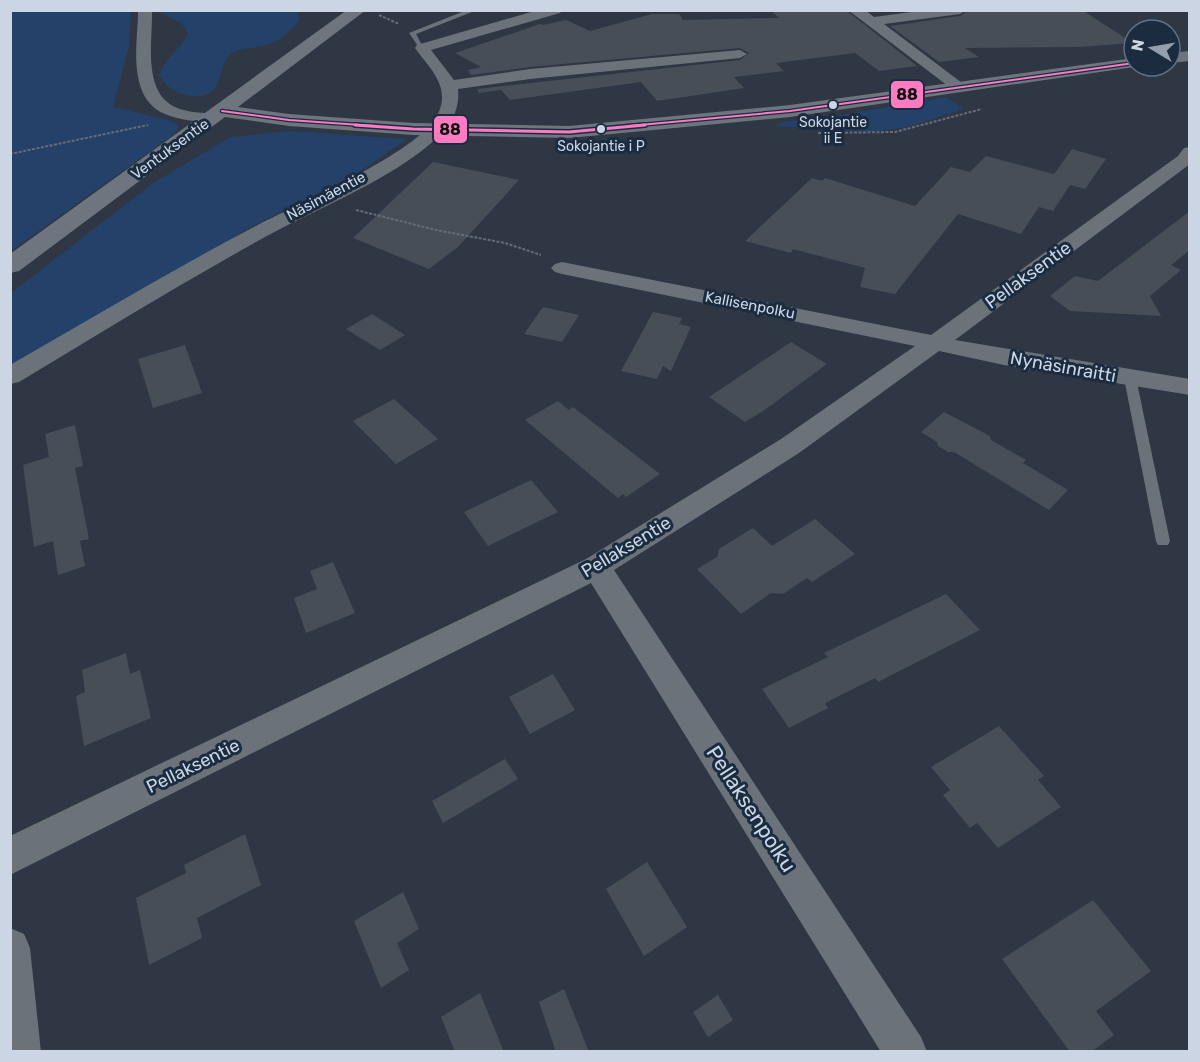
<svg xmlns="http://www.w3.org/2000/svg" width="1200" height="1062" font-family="Rubik,sans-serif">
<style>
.green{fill:#244269}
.building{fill:#474e58}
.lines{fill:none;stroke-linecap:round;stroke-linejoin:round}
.path{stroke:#676d75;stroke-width:2;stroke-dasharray:3 1.5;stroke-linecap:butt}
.lane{fill:#6c727a;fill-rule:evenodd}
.street{fill:#6c727a;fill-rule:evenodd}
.secondary{fill:#6e757f;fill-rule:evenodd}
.bus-1-far1-casing{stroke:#1b2c41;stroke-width:4.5}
.bus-1-casing{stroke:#1b2c41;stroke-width:6}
.bus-1-far1{stroke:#fe7ac1;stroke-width:2}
.bus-1{stroke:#fe7ac1;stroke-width:3}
.bus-dot{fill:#cbd5e4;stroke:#1b2c41;stroke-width:2}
.labels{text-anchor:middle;stroke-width:6;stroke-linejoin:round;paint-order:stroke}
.far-bus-label{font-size:14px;fill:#cbd5e4;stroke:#1b2c41}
.far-street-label{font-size:15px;fill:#cbd5e4;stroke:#1b2c41}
.street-label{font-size:18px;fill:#cbd5e4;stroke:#1b2c41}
.near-street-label{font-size:21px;fill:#cbd5e4;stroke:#1b2c41}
.line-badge{stroke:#1b2c41;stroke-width:2}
.pale-badge-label{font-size:16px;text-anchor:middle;font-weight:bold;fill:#111}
</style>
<rect width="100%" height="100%" fill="#2e3743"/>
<g class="green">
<path d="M298 10 299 21C288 34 275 45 257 47 249 49 241 48 234 52 220 60 223 76 215 88 206 101 183 96 172 89 167 86 163 80 159 76 164 58 181 50 188 33L182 24 158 11Z"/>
<polygon points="10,11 131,11 129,46 113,107 173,121 179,127 174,134 11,251"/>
<polygon points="946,97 963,109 908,127 872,132 775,126 781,122 835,116"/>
<polygon points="290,131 407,139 358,173 249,228 11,368 11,293 153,183 212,148 231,137"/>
</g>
<g class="building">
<polygon points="770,10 846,10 917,66 879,71 855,53 776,63 784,71 734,77 744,88 657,101 641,82 510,100 501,90 479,93 477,89 740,60 749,53 740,48 530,67 471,75 468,70 481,67 455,53 540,24 543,25 566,20 590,31 652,14 679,14 683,20 779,18"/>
<polygon points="969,10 1082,10 1133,43 1079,47 965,48 979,57 939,62 890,26 960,16"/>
<polygon points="1072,149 1106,159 1085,189 1070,185 1053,211 1039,207 1021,234 958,214 895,294 860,287 865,268 793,249 791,253 745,241 812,178 822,181 825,178 915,206 951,167 970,172 986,156 1054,174"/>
<polygon points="433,162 519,180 458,247 429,269 353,238"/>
<polygon points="1190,211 1190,250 1171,265 1181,270 1150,296 1161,316 1070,311 1050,296 1075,276 1098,281"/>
<polygon points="543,307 579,315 562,342 524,334"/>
<polygon points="653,312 682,318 679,324 691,327 671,371 663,366 657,379 621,371"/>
<polygon points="372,314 405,335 380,350 346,329"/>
<polygon points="791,342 827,364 766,409 745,422 709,397"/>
<polygon points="185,345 202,393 153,408 138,359"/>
<polygon points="394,399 438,439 396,464 353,421"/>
<polygon points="558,401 569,410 573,407 660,474 626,497 623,494 618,498 525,420"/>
<polygon points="944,412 990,436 991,440 1026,460 1023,463 1068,490 1049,510 954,452 948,452 938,446 937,442 921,432"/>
<polygon points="75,425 83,466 75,468 89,539 80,541 85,566 58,575 53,541 34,547 23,465 49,457 45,434"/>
<polygon points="531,480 558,512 488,546 464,512"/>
<polygon points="815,519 855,554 812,582 807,578 783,594 771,593 741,614 697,569 717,557 719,549 753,528 772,546"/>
<polygon points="333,562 355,613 306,633 294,598 317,589 310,571"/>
<polygon points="946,594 980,630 878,682 875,678 825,703 828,708 789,728 762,689 828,657 824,653"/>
<polygon points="126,653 130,674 140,670 151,718 84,746 76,696 85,692 82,670"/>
<polygon points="553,674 575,710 530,734 509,697"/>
<polygon points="999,726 1044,776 1038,780 1061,807 998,848 977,823 970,828 943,795 950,790 931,767"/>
<polygon points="505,759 518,779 443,823 432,801"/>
<polygon points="245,834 261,885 197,918 202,938 149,965 136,898 186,873 184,865"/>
<polygon points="647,862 687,927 644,956 606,889"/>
<polygon points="403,892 419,929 397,943 409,970 381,988 354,921"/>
<polygon points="1093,900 1151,971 1096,1011 1114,1035 1091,1052 1070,1052 1002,959"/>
<polygon points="564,989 589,1052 556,1052 539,1002"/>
<polygon points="480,993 504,1052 455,1052 441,1017"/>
<polygon points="718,995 733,1020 708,1037 693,1012"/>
</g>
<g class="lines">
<g class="path">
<polyline points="379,15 399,24"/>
<polyline points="818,133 895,132 982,109"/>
<polyline points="10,154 148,125"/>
<polyline points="356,210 436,230 505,243 541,255"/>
</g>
<g class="lane">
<polygon points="467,10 477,10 416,34 424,49 420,49 409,33"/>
<polygon points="1130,374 1136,378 1170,541 1168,545 1158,545 1156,541 1124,378"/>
</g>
<g class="street">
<path d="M138 10H152C153 40 142 91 175 107 187 113 204 112 217 115L219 119 217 123 211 124C196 121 179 120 165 114 126 97 138 43 138 10Z"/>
<path d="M538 10H562L560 13 431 50 454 80 530 69 740 50 747 54 740 58 530 79 458 89C460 108 452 124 438 137 393 179 320 207 265 237 182 283 100 333 19 382L10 384V365C91 319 170 271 252 228 293 206 417 153 437 116 452 87 430 69 415 48L417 45Z"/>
<polygon points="848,10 865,10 874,17 926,10 967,10 960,14 884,24 966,86 964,89 952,89"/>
<polygon points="1190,147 1190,164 955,340 1190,379 1190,395 1004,365 939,351 799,453 614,570 921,1037 927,1052 881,1052 591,583 10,875 10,836 586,559 781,439 915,346 562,274 555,272 551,268 555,264 562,262 931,335 1178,156 1184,148"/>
<polygon points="10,928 24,934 30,948 41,1052 10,1052"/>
</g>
<g class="secondary">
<polygon points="347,10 366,10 238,107 289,114 413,123 569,126 790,105 1134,58 1134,66 1141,66 790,117 569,138 413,135 289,126 225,117 19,271 10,273 10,254"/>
<polygon points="1190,51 1190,61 1170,63 1170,53"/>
</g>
<defs>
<g id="bus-1-far1">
<polyline points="222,111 289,120 375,126"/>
<polyline points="629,126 790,111 1134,63"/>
</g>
<polyline id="bus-1" points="355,125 413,129 569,132 645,125"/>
</defs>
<use href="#bus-1-far1" class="bus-1-far1-casing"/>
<use href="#bus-1" class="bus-1-casing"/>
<use href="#bus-1-far1" class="bus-1-far1"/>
<use href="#bus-1" class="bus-1"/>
</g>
<g class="bus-dot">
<circle cx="833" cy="105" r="5"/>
<circle cx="601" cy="129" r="5"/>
</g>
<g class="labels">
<g class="far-bus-label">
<text x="833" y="127">Sokojantie<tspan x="833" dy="16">ii E</tspan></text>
<text x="601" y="151">Sokojantie i P</text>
</g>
<g class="far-street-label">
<text transform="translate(170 149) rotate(-36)" y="5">Ventuksentie</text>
<text transform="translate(326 196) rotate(-28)" y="5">Näsimäentie</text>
<text transform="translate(750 305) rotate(11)" y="5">Kallisenpolku</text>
</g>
<g class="street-label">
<text transform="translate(1028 275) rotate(-36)" y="6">Pellaksentie</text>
<text transform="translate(1063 367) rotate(10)" y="6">Nynäsinraitti</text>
<text transform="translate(626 547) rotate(-31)" y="6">Pellaksentie</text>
<text transform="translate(193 766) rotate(-26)" y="6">Pellaksentie</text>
</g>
<g class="near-street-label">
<text transform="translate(751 809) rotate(57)" y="7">Pellaksenpolku</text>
</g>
</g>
<g class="line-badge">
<rect x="890" y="80" width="34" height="29" rx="6" fill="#fe7ac1"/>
<rect x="433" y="115" width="35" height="29" rx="6" fill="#fe7ac1"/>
</g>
<g class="pale-badge-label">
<text x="907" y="100">88</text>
<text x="450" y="135">88</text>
</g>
<rect width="1200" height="1062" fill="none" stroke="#cbd5e4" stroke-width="24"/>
<g transform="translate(1152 48) rotate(281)"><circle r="28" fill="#1b2c41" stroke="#617082" stroke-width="1.5"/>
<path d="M0-4.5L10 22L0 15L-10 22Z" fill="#949eac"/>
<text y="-9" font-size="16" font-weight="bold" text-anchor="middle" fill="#cbd5e4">N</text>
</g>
</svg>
